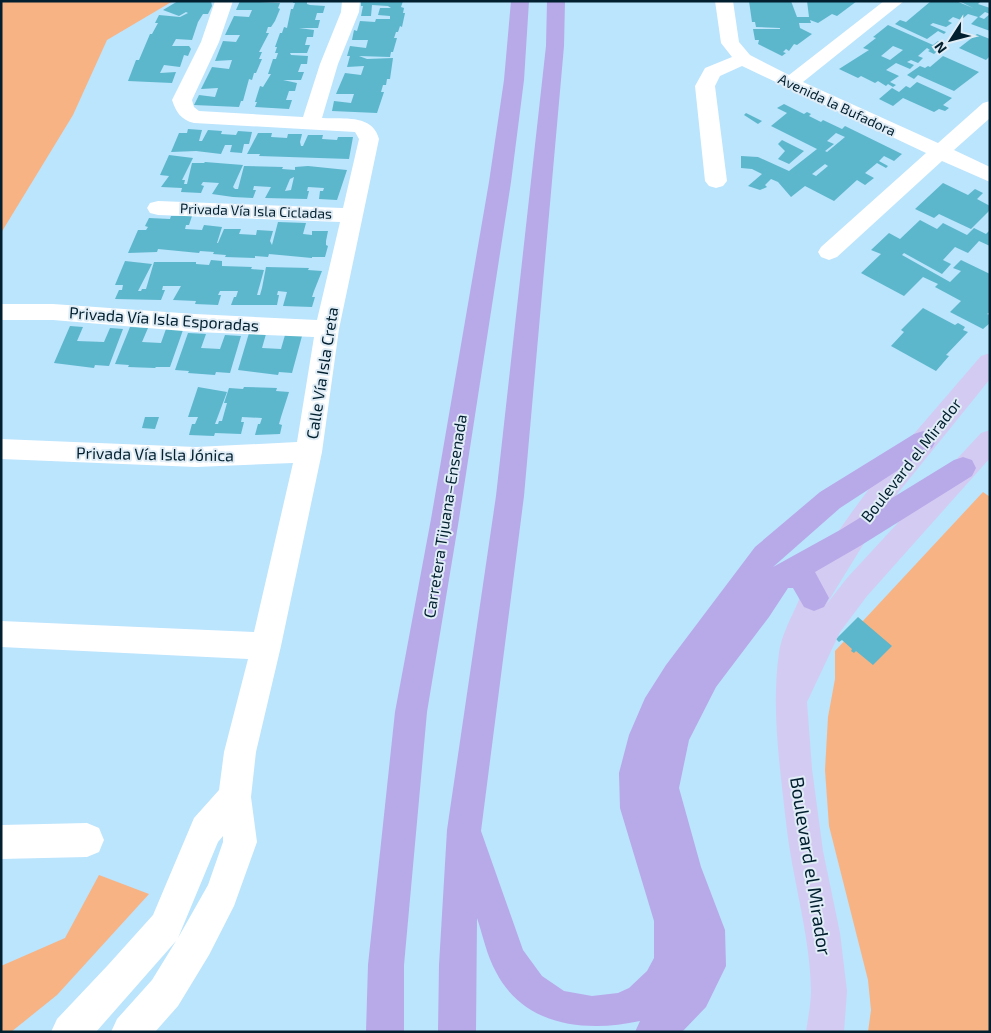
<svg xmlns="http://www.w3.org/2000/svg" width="991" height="1033" font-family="'Exo 2',sans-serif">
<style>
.green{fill:#f8b384}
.building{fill:#5cb7cc;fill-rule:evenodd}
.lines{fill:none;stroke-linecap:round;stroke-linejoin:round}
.minor{fill:#fff;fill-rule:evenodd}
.major{fill:#d4cbf2;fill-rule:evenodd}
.highway{fill:#b8a9e9;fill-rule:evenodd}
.labels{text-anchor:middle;stroke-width:4;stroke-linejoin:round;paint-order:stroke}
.far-street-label{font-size:14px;fill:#011f2e;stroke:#e0edf6}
.street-label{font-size:16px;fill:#011f2e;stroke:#e0edf6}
.near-street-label{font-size:19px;fill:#011f2e;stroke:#e0edf6}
</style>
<rect width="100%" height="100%" fill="#bbe4fd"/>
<g class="green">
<polygon points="1,1 173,1 107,40 73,115 1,233"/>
<polygon points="983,492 990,497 990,1032 868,1032 871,1010 868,980 829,826 825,770 828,717 835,679 835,651"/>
<polygon points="99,875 149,894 57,995 11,1032 1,1032 1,966 65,938"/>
</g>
<g class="building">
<polygon points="178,1 211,1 212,6 208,14 203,14 198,22 192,40 176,39 172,46 189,46 191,49 188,56 184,55 180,67 164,65 160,73 176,72 172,83 128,81 136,60 139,60 150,34 152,34 158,23 155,23 159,15 180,17 188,13 186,12 179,16 163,10"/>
<polygon points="240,1 280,3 278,8 280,9 275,21 271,27 268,27 266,33 269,33 259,52 262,52 259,59 262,59 256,73 254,73 252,80 249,79 243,101 241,101 239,107 194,105 199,95 215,97 218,88 201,89 212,67 229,69 232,60 215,61 223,41 236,42 240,35 225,35 234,16 249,17 252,10 236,10"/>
<polygon points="294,1 307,1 307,4 310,5 325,6 323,13 317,13 315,20 320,20 318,28 299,28 314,30 313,37 307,37 305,45 310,45 307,53 290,53 291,55 308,56 307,64 301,64 298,72 304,72 301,80 283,80 297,83 295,91 289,91 286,100 292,100 289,109 255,107 257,102 255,102 260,86 263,87 271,74 268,74 273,59 276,59 278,53 275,53 277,47 275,47 280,33 282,33 284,27 287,28 291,9 293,9 295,3 293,3"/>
<polygon points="361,1 403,1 401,7 404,8 403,13 405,13 402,27 400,26 398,32 396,32 394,38 397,38 393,52 391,52 390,57 359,56 367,59 393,58 390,79 387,79 386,85 383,85 381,92 384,92 377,113 332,111 334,101 351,103 354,94 336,94 345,73 361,75 364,66 347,67 350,56 347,56 350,46 366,48 368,40 352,40 354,30 357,31 360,21 375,22 376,19 390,19 390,16 378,15 380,8 391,8 388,6 372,5 371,16 361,16 363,6 361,6"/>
<polygon points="749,1 791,1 797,17 809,17 807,1 857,1 837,16 832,14 818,23 810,20 811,23 799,23 800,28 812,34 797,45 794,44 789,51 786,49 783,52 786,53 782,56 758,44 759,40 755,40 753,29 780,29 780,28 756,27 755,22 752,22"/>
<polygon points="931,1 956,1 973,8 959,1 981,1 978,4 990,8 990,14 985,12 979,17 984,19 990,14 990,31 971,24 978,17 968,14 961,20 953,17 948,21 952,23 946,27 933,23 930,25 946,32 944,34 938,31 927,39 895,24 900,20 906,22"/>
<path d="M888 25 933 45 938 41 945 44 934 54 928 51 930 50 927 48 918 56 923 58 918 63 911 60 907 62 914 65 910 69 896 63 886 70 899 76 890 82 896 85 893 87 888 84 886 86 878 81 875 83 861 76 858 78 839 69 869 50 863 48 876 38 873 37ZM893 46 903 50 890 60 881 56Z"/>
<polygon points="977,34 990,39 990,56 986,60 959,48"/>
<polygon points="943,56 979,72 954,91 918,75 914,79 907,75 920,66 925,68 928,66 930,67"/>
<polygon points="917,82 952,98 943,105 949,108 945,111 939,109 934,112 903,98 893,106 879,99 892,88 899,92 906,86 910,88"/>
<path d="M784 104 804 114 807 112 811 114 809 116 821 122 823 120 842 129 845 126 902 154 894 161 884 156 879 161 888 166 886 168 877 163 865 173 874 178 865 185 857 180 834 201 805 186 791 197 778 182 771 179 765 185 767 187 760 190 748 186 762 174 752 169 741 168V156L758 157 789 171 817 149 771 126 787 113 777 108ZM836 133 845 137 827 152 825 151 834 144 827 141ZM825 164 828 166 816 176 812 174Z"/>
<polygon points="746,113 762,121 758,124 744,115"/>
<polygon points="188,129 202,130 199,141 202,141 208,130 222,131 221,134 236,135 238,131 252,132 249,144 244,144 242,153 230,152 232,145 225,145 221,154 196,151 171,152 179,133 187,133"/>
<polygon points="258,133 272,133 271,137 287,138 288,134 302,134 300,142 301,146 303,146 308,135 323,135 322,139 337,140 338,137 353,137 349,159 259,156 260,154 247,154"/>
<polygon points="782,140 804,151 789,164 778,159 785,151 778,144"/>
<path d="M169 155 193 158 182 180H185L184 184H187L192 163H204L205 162 243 165 233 187 235 189H238L244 166 283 167 282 169 295 170V167L308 166 347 170 337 200 319 199 320 191H323L324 188 308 187 307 191H309L307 199 265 198 271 187 254 186 253 190H256L253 198 233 197 212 194 219 183 203 182 201 185 204 186 201 193 181 192 182 188 161 187 169 176 160 175ZM294 177 291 190 285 191 290 179Z"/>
<polygon points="943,183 968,195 975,189 983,193 977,199 990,206 990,210 971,229 939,214 934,218 915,209"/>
<polygon points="171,216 192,216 189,225 186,225 185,229 202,230 204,225 222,227 217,243 218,243 224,229 241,229 239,234 256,235 257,230 273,231 270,241 272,245 278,222 306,223 303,234 312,235 312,231 328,231 326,241 326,245 328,246 325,257 312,257 312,258 269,254 268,257 255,256 255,258 225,257 226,255 213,254 214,252 200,251 199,253 158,249 157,252 128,253 138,230 146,230 148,227 145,226 149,218 170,219"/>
<polygon points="920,220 937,229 943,223 967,235 974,228 986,234 990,230 990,246 979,241 968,253 955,247 943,260 951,264 942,274 904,253 902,255 950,282 961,271 953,268 961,260 990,274 990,312 987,314 990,315 990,323 983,329 950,312 961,301 935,287 938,284 923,277 904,296 861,273 881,254 871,250 889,233 900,239"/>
<polygon points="211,260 222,261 222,266 252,267 251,269 264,270 257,295 260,295 262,288 266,267 309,268 308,270 322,271 314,291 312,297 315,297 312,307 283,306 287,292 278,291 277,295 279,295 277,305 231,305 234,297 236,297 238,291 220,291 218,295 221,295 218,305 195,304 196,301 173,300 181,286 163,286 162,290 165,290 161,300 115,299 119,290 122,290 123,285 115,285 125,261 152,264 138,291 141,291 142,289 146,289 154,262 196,262 196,264 209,265"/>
<polygon points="923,308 955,325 958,323 965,327 963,330 968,332 946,355 949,356 936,371 891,346 904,332 901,330"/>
<polygon points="70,326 83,327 77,341 104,342 110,328 123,329 109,366 95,365 94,368 54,363"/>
<polygon points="130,327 148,328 142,342 161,343 166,329 183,330 170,367 156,367 155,368 128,367 129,365 115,364"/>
<polygon points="188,333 206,334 201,348 220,349 225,335 241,336 230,373 216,372 215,375 188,373 189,371 175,370"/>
<polygon points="249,333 266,334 262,348 281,349 285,335 302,336 292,373 279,372 278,375 238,370"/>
<polygon points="198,387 227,392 215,424 218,424 219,421 222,421 227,403 224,403 229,388 243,389 244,387 277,388 276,391 289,392 281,417 279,424 282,425 280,434 255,435 258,424 260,424 262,418 242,417 241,422 244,422 241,434 215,433 214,436 189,435 192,424 195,424 198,417 188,417"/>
<polygon points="145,417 159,417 155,429 142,428"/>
<polygon points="858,617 892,646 873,665 856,651 854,653 851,651 852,649 842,640 839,642 836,639"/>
</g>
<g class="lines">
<g class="minor">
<path d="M215 1H233L219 42 192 100 194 107 199 111 303 117 320 64 341 12 342 1H360L359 12 338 64 322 118C343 119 373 114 379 139L339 329 322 452 281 646 256 752 251 797 257 842 234 906 209 955 178 1006 155 1032H111L117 1019 152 980 176 941 96 1032H51L57 1019 108 965 153 915 194 818 219 790 224 752 248 659 1 647V621L254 632 293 463 196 467 1 459V439L196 447 297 442 314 337 195 332 53 320H1V304H53L195 314 317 320 340 222 158 215 150 213 147 208 150 203 158 201 343 208 359 139 355 132 194 123C181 120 176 112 172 100L201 42ZM223 836V842L208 885 178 938 218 842Z"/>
<polygon points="715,1 733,1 739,42 750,55 789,75 884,1 904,1 803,82 938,143 983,103 990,101 990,118 954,150 990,167 990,182 942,161 837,257 829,260 821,257 818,252 821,247 926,153 742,66 720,76 715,86 727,181 723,186 716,188 709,186 705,181 695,86 705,68 732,57 721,43"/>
<polygon points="87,823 99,828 104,840 99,852 87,857 1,859 1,825"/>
</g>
<path class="major" d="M990 353V379L885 509 826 605 847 578 981 433 990 430V458L867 596 840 632 807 702 812 769 823 851 840 933 847 991 844 1032H806C808 1018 811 1004 811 990 810 934 792 878 786 822 780 767 771 709 779 653 781 636 792 616 799 600 843 508 916 433 981 356Z"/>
<g class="highway">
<polygon points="511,1 529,1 524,80 511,182 459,519 427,712 404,965 404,1032 366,1032 368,965 395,712 431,519 489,182 504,80"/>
<path d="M547 1H565L564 46 524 496 481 831 523 950 542 976 564 991 592 996 618 993 629 988 647 971 654 958V921L620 808 619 773 629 735 645 698 666 665 755 547 820 492 914 434 923 431 932 434 936 441 932 448 840 508 773 567 840 530 954 460 963 457 972 460 976 468 972 476 860 546 815 572 829 598 824 607 814 611 804 607 793 588H788L769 617 716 687 689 740 679 788 701 867 725 930 726 966 706 1007 682 1032H635L640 1021C585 1033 524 1026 496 972 487 956 483 936 477 918L476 1032H438L439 965 447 830 496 496 546 46Z"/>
</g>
</g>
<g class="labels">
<g class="far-street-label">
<text transform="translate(837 105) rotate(25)" y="5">Avenida la Bufadora</text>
<text transform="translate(256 211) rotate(2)" y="5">Privada Vía Isla Cicladas</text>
</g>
<g class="street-label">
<text transform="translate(164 319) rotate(4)" y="6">Privada Vía Isla Esporadas</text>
<text transform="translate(322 373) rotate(-81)" y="6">Calle Vía Isla Creta</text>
<text transform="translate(155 454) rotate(1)" y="6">Privada Vía Isla Jónica</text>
<text transform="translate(911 460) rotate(-52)" y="6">Boulevard el Mirador</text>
<text transform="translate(445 516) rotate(-81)" y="6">Carretera Tijuana–Ensenada</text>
</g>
<g class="near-street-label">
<text transform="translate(811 866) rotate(81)" y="7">Boulevard el Mirador</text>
</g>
</g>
<rect width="991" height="1033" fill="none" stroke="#011f2e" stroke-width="5"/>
<g transform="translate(951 40) rotate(234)" stroke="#e0edf6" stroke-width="4" paint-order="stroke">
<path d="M0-4L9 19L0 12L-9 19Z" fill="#011f2e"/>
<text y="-8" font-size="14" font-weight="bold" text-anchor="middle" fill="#011f2e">N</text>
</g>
</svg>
